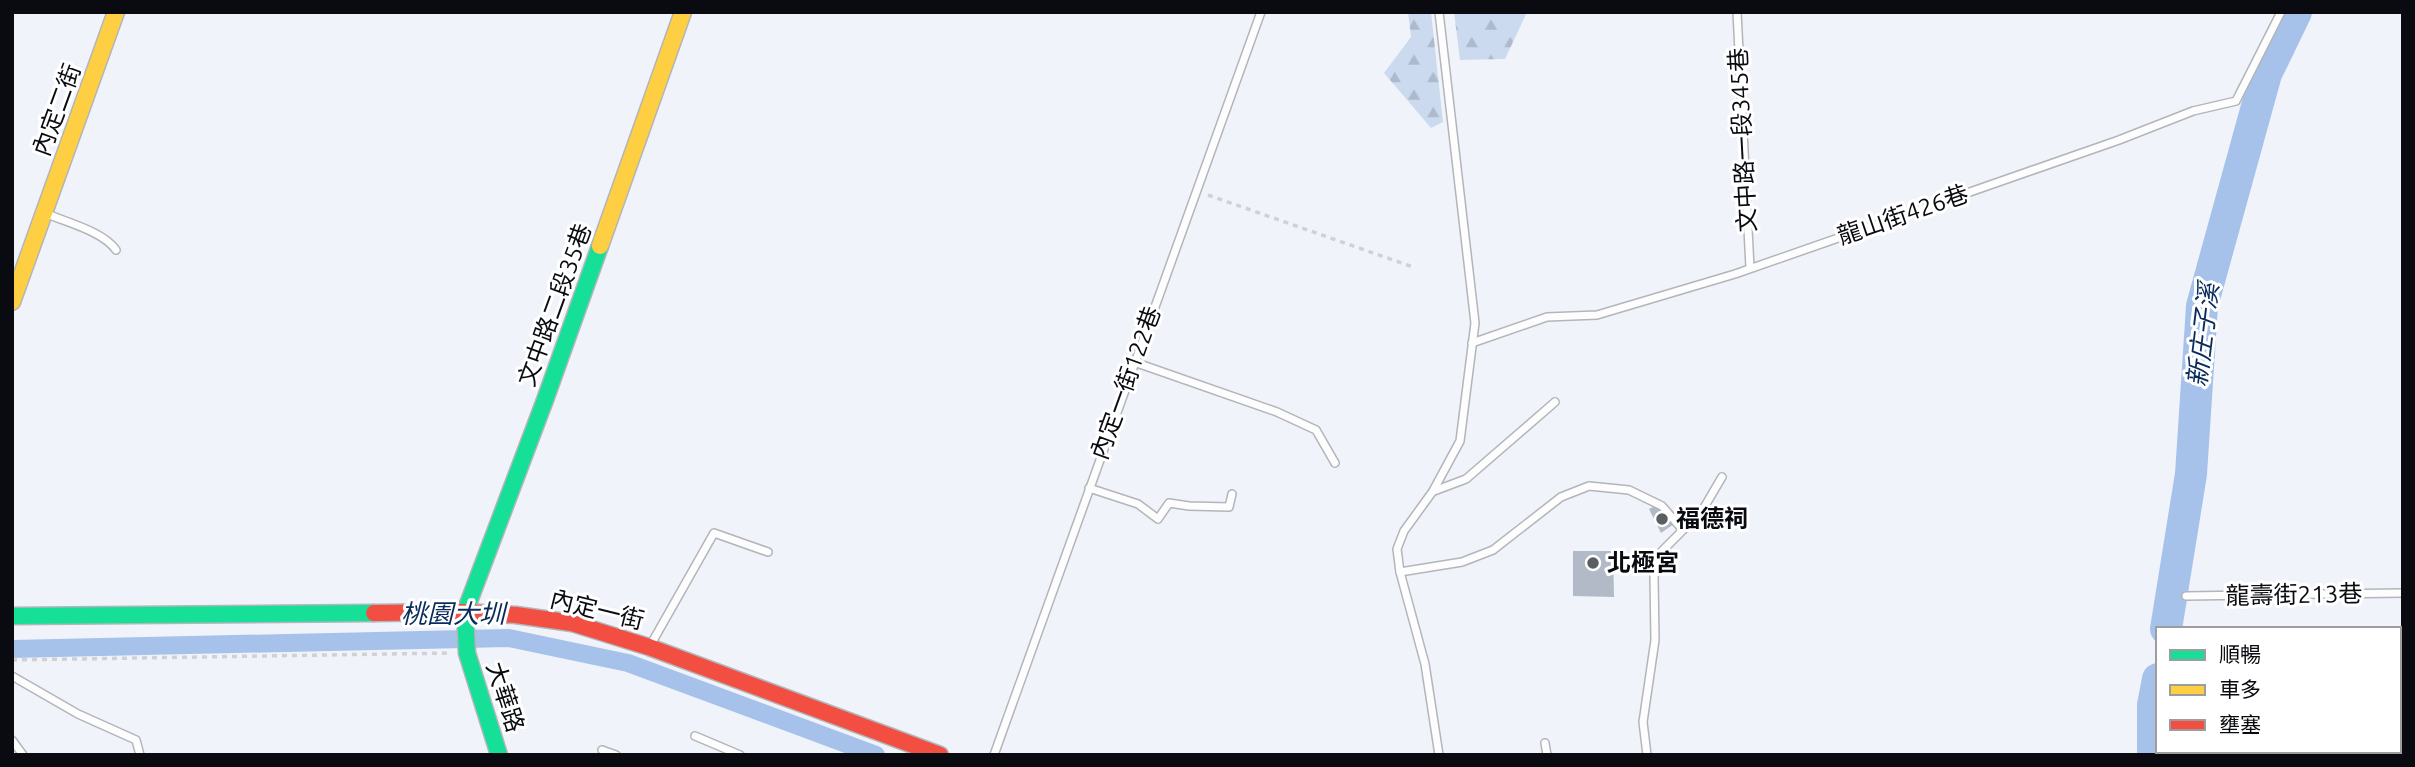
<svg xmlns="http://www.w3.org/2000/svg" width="2415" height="767" font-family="Ubuntu,'Noto Sans TC',sans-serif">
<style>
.forest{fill:url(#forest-firs)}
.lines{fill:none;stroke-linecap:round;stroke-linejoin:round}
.canal{stroke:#a7c2ea;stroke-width:18}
.river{stroke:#a7c2ea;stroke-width:32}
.building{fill:#b1bac6}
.lane-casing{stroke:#b2b5ba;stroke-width:10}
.fast-casing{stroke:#b2b5ba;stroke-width:19}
.slow-casing{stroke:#b2b5ba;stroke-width:19}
.jam-casing{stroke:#b2b5ba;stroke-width:19}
.path{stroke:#d0d1d4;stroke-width:3.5;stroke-dasharray:5 5;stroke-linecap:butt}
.lane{stroke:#fdfdfe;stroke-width:7}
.fast{stroke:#16e098;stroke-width:16}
.slow{stroke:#ffcf43;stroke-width:16}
.jam{stroke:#f24e42;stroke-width:16}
.poi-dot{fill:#5a5d62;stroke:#fff;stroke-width:2.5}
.labels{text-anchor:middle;stroke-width:6;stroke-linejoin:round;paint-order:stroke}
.street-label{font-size:24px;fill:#090b10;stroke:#fff}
.poi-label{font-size:24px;font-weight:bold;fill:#090b10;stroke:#fff;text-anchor:start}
.water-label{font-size:26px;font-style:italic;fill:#092c5c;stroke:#fff}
</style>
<defs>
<pattern id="forest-firs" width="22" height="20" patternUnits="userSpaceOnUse" patternTransform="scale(1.75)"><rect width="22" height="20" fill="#cbdaef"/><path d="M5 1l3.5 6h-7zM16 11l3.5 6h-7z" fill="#adbacc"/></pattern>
</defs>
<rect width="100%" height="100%" fill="#f0f4fa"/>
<g class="forest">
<polygon points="1408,12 1431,12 1443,122 1431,128 1384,73 1411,37"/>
<polygon points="1454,12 1527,12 1505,59 1460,60"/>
</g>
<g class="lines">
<polyline class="canal" points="12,649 509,638 628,663 876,755"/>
<g class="river">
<polyline points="2166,629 2191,474 2202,306 2266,74 2296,12"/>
<polyline points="2153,755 2153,705 2158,679"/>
</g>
</g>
<g class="building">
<polygon points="1657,505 1674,524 1661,533 1649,509"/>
<polygon points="1573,551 1613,551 1614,597 1573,596"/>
</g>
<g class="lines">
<defs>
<g id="lane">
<polyline points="1737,12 1750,268"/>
<path d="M45 213C65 222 103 231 116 250"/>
<polyline points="1472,343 1547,317 1597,315 1735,274 2119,140 2193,111 2236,101 2281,12"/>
<polyline points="1134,362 1277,412 1316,430 1335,463"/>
<polyline points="1089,488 1138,504 1158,519 1169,503 1189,506 1229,507 1232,494"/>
<polyline points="1434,491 1466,479 1555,402"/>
<polyline points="1400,572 1462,562 1493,550 1561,497 1589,486 1629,490 1662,506 1682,529"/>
<polyline points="2186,596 2403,593"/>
<polyline points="650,646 714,533 768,552"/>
<polyline points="12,676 78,714 136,740 140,755"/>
<polyline points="695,736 740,755"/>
<polyline points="12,740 23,755"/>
<polyline points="1545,743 1547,755"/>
<polyline points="602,750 616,755"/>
<polyline points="994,755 1261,12"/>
<polyline points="1439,755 1425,664 1400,572 1397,549 1404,531 1433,491 1460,441 1475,323 1439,12"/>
<polyline points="1647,755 1643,722 1655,640 1654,576 1662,551 1702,511 1722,477"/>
</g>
<g id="fast">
<polyline points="12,616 374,613"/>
<polyline points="499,755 467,653 465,612 545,400 600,246"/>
</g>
<g id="slow">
<polyline points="600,246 683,12"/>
<polyline points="12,302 116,12"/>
</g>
<polyline id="jam" points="374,613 465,612 516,615 572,623 649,647 940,755"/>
</defs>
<use href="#lane" class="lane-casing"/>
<use href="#fast" class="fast-casing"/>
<use href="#slow" class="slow-casing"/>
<use href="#jam" class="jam-casing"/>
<g class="path">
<polyline points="1208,195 1413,267"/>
<polyline points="12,660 451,653"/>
</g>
<use href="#lane" class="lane"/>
<use href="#fast" class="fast"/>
<use href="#slow" class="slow"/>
<use href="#jam" class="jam"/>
</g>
<g class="poi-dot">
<circle cx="1662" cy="519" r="7"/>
<circle cx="1593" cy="563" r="7"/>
</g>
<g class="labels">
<g class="street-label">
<text transform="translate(57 110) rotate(-70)" y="8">內定二街</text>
<text transform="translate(1743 140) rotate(-93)" y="8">文中路一段345巷</text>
<text transform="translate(1903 215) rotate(-19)" y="8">龍山街426巷</text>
<text transform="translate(555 305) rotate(-70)" y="8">文中路二段35巷</text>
<text transform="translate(1126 383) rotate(-70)" y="8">內定一街122巷</text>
<text transform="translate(2294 595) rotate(-1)" y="8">龍壽街213巷</text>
<text transform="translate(597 610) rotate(14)" y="8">內定一街</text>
<text transform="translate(505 697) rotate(72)" y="8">大華路</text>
</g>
<g class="poi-label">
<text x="1676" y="527">福德祠</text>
<text x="1607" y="571">北極宮</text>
</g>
<g class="water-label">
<text transform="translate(2203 335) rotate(-83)" y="9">新庄子溪</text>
<text x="453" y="623">桃園大圳</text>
</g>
</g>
<rect width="2415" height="767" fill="none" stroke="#090b10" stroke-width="28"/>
<rect x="2156" y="627" width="245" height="126" fill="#ffffff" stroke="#9d9d9f" stroke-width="2"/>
<rect x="2170" y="650" width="35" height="10" fill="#16e098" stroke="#9d9d9f" stroke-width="2"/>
<text x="2219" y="662" font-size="21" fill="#090b10">順暢</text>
<rect x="2170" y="685" width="35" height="10" fill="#ffcf43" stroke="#9d9d9f" stroke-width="2"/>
<text x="2219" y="697" font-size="21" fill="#090b10">車多</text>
<rect x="2170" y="720" width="35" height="10" fill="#f24e42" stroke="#9d9d9f" stroke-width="2"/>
<text x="2219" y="732" font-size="21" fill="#090b10">壅塞</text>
</svg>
